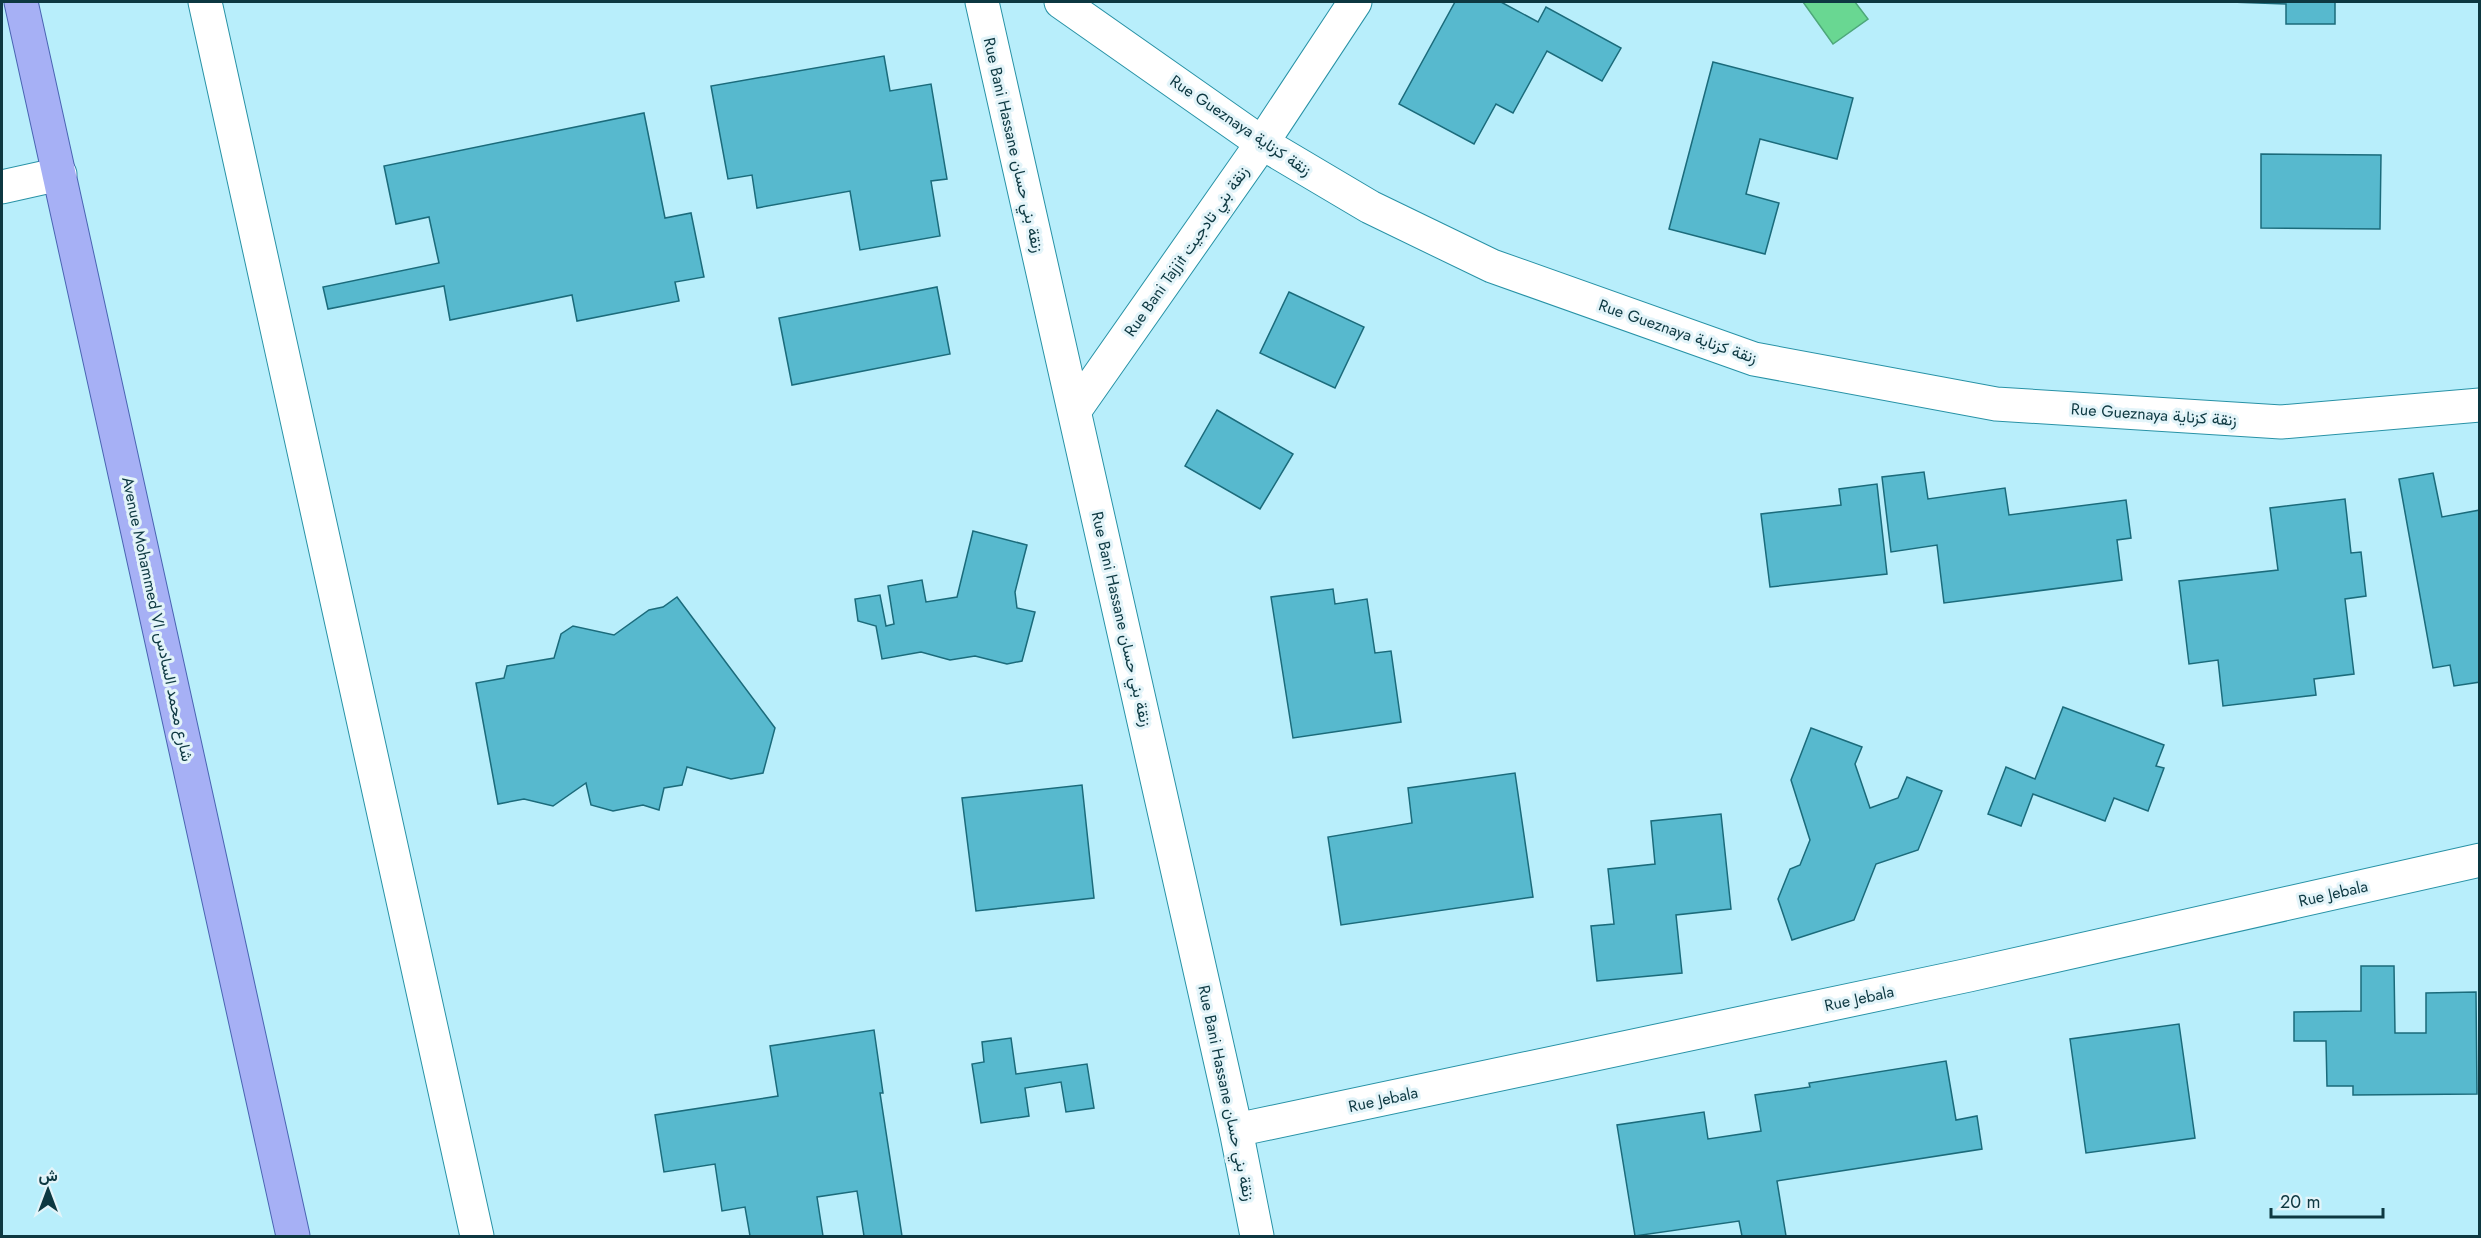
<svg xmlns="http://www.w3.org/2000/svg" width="2481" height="1238" font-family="Jost,Vazirmatn,sans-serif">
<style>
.water{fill:#69d792;stroke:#4da77a;stroke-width:1.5}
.building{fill:#57b9ce;stroke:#1b6b7b;stroke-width:1.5}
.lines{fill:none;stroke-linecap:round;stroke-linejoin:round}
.minor-casing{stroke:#2892a6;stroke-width:35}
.primary-casing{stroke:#4964b2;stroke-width:35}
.minor{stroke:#fff;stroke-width:33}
.primary{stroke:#a6b0f5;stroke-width:33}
.labels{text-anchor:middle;stroke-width:6;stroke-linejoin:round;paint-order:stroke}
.street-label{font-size:16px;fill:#0d3841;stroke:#e3f4f9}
</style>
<rect width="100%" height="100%" fill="#b8eefb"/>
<polygon class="water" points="1803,2 1855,2 1868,19 1833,44"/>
<g class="building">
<polygon points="1455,2 1501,2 1538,22 1546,7 1621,48 1602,81 1547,51 1513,113 1496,104 1474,144 1399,104"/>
<polygon points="2230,2 2335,2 2335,24 2286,24 2286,4"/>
<polygon points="884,56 890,91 931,84 947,179 931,181 940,236 860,250 850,191 757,208 752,175 728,179 711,86"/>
<polygon points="1713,62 1853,98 1837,159 1760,139 1746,194 1779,203 1765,254 1669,229"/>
<polygon points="644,113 665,218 691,213 704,277 675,282 679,301 577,321 572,295 450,320 444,286 328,309 323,287 439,263 429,217 396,224 384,166"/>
<polygon points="2261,154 2381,155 2380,229 2261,228"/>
<polygon points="937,287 950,354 792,385 779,318"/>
<polygon points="1289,292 1364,327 1335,388 1260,353"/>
<polygon points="1217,410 1293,454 1260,509 1185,466"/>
<polygon points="1924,472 1928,499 2005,488 2009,515 2126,500 2131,538 2117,540 2122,580 1944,603 1937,545 1891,552 1882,477"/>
<polygon points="2433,473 2442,517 2480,510 2480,682 2454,686 2450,665 2433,668 2399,479"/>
<polygon points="1877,484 1887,574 1770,587 1761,514 1841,505 1839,489"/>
<polygon points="2345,499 2351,553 2361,552 2366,596 2345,599 2354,674 2314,679 2316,695 2223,706 2218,660 2189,664 2179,581 2278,570 2270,508"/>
<polygon points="973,531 1027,545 1015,592 1017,608 1035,612 1022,661 1007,664 975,656 950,660 921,652 882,659 876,626 858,621 855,599 880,595 886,626 894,624 888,586 922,580 926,602 957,597"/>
<polygon points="1333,589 1335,604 1367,599 1375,653 1391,651 1401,722 1293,738 1271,597"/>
<polygon points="677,597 775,728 763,773 731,779 687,767 682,785 664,788 659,810 643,805 613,811 591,805 586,783 553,806 524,799 498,804 476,683 504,678 507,666 554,658 561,634 573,626 614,635 649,610 663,607"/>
<polygon points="2063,707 2164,745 2156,766 2164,768 2148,811 2114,798 2105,821 2033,794 2021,826 1988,814 2006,767 2035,779"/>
<polygon points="1811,728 1862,747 1855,764 1870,808 1898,798 1907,777 1942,791 1918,850 1876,864 1854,920 1792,940 1778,899 1790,869 1800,865 1810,840 1791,780"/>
<polygon points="1515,773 1533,897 1341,925 1328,837 1412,823 1408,788"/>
<polygon points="1082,785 1094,898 976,911 962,798"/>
<polygon points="1721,814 1731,909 1676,915 1682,973 1597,981 1591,926 1614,924 1608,869 1655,864 1651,821"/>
<polygon points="2361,966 2394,966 2395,1033 2426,1033 2426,993 2476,992 2477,1094 2353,1095 2353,1086 2327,1086 2326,1041 2294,1041 2294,1012 2361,1011"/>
<polygon points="2179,1024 2195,1138 2086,1153 2070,1039"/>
<polygon points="874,1030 883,1093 880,1093 902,1236 864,1236 857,1191 817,1197 823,1236 750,1236 745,1207 722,1211 715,1164 664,1172 655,1115 778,1096 770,1046"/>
<polygon points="1011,1038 1016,1074 1087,1064 1094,1108 1066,1112 1061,1082 1025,1088 1029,1116 981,1123 972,1064 984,1062 982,1042"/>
<polygon points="1946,1061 1956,1120 1977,1116 1982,1149 1777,1181 1786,1236 1742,1236 1739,1221 1635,1236 1617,1125 1704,1112 1708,1139 1761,1131 1755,1095 1810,1087 1809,1083"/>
</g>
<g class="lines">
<defs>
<g id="minor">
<polyline points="205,2 477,1236"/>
<polyline points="982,2 1236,1130 1257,1236"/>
<polyline points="1061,2 1262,143 1370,207 1492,266 1754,359 1996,404 2281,422 2480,405"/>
<polyline points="2,187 60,174"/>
<polyline points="1075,410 1262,143 1355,2"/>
<polyline points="1236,1130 1969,975 2480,860"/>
</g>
<polyline id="primary" points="21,2 293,1236"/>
</defs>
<use href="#minor" class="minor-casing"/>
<use href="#primary" class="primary-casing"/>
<use href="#minor" class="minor"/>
<use href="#primary" class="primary"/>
</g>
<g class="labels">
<g class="street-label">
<text transform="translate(1241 125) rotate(34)" y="6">Rue Gueznaya زنقة كزناية</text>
<text transform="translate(1014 145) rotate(77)" y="6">Rue Bani Hassane زنقة بني حسان</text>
<text transform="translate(1186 251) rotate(-55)" y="6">Rue Bani Tajjit زنقة بني تادجيت</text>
<text transform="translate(1678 331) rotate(19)" y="6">Rue Gueznaya زنقة كزناية</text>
<text transform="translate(2154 414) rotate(4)" y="6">Rue Gueznaya زنقة كزناية</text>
<text transform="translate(158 619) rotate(78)" y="6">Avenue Mohammed VI شارع محمد السادس</text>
<text transform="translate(1122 619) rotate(77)" y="6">Rue Bani Hassane زنقة بني حسان</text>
<text transform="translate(2333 893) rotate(-13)" y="6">Rue Jebala</text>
<text transform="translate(1859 998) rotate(-12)" y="6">Rue Jebala</text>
<text transform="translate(1227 1093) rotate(78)" y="6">Rue Bani Hassane زنقة بني حسان</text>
<text transform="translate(1383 1099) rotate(-12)" y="6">Rue Jebala</text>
</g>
</g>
<rect width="2481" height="1238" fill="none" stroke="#0d3841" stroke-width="6"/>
<g transform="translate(48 1190)" stroke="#e3f4f9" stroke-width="4.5" paint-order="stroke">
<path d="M0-4.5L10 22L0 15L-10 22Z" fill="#0d3841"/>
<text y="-9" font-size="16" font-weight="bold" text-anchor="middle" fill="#0d3841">ش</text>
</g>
<path d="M2271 1208v9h112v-9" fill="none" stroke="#0d3841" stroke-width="3"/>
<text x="2280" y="1208" font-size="18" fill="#0d3841" stroke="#e3f4f9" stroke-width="4.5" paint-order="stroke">20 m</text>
</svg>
